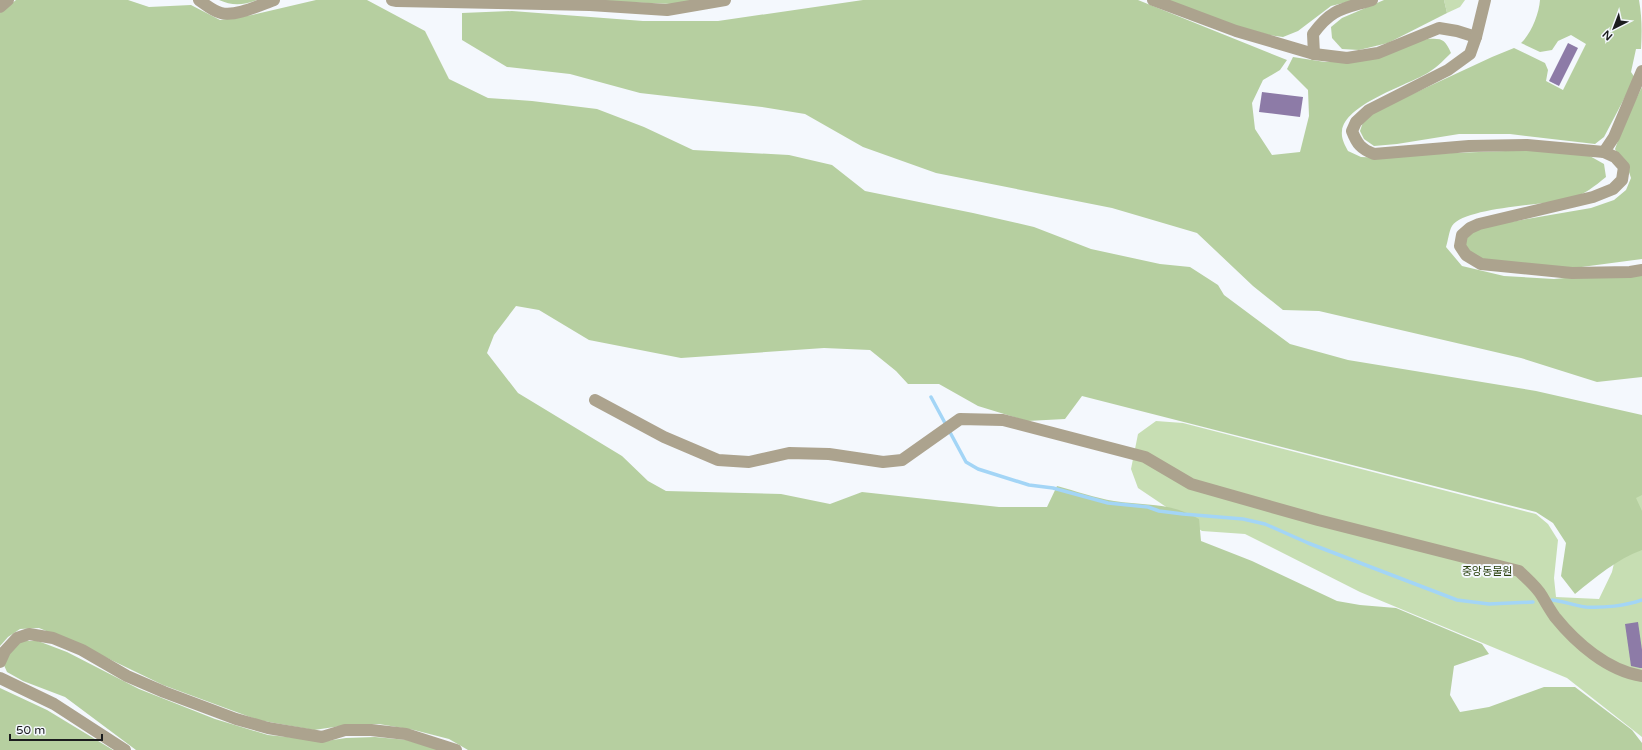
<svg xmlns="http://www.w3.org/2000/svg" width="1642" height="750" font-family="'Varela Round','Noto Sans KR',sans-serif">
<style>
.green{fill:#c7deb3}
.forest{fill:#b6cfa0}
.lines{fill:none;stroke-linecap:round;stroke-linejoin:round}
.stream{stroke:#a3d5f6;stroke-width:3.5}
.building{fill:#8d7ba7}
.minor{stroke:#aca38e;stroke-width:12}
.labels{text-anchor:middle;stroke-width:4;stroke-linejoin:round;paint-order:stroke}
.park-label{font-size:11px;fill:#293f0c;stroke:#f4f8fd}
</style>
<rect width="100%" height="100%" fill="#f4f8fd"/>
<g class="green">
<polygon points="1444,0 1465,0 1460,7 1447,13"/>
<polygon points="1156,421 1183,423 1536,514 1548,524 1558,540 1554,578 1556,597 1599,599 1612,572 1630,492 1642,486 1642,737 1567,678 1360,592 1245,534 1202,531 1138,488 1131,469 1138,434"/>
</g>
<g class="forest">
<path d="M16 0H128L149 7 191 5 220 20 252 15 316 0H367L425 31 449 79 488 98 532 101 597 109 644 127 693 150 789 155 832 165 865 191 973 213 1034 227 1091 249 1160 264 1190 267 1218 285 1224 295 1290 344 1348 360 1536 391 1642 415V495L1636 498 1642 511V550C1617 559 1596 577 1575 594L1561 576 1566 543 1553 523 1536 512 1082 396 1065 419 1027 421 978 406 939 384H908L896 371 870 350 824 348 681 358 589 340 539 310 516 306 494 335 487 353 518 393 622 456 648 481 666 491 781 494 830 504 862 492 999 507H1047L1057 486C1076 491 1095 498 1114 501 1146 506 1170 502 1199 519L1201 541 1252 561 1337 601 1360 605 1396 608 1482 644 1489 654 1454 666 1450 695 1460 712 1489 707 1544 687H1575L1632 730 1642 743V750H468L449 739 414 730 379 724 341 726 314 730 258 720 163 685 78 644 39 628 20 629 8 637 0 646V13Z"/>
<path d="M219 0H257C244 5 232 6 219 0Z"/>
<polygon points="577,0 699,0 672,4"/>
<path d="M863 0H1138L1287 60 1280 70 1263 80 1252 103 1255 129 1272 155 1300 152 1309 116 1308 90 1287 69 1293 57 1325 62 1348 61 1427 39C1442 38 1445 39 1451 53 1443 61 1434 70 1424 75 1404 86 1345 105 1342 131 1341 139 1345 145 1348 151L1361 157 1385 158 1425 154 1532 150 1588 155 1604 164 1606 177C1595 186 1584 195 1569 199 1546 205 1465 207 1452 226 1449 231 1448 241 1446 247L1462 266 1504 276 1554 279 1642 271V377L1597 382 1521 358 1319 311 1283 310 1253 286 1197 233 1112 208 936 173 863 147 805 114 762 107 640 93 570 74 507 67 462 40V13L512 11 643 21H718Z"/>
<polygon points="1164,0 1355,0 1331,6 1298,31 1283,37 1269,35 1233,25"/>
<polygon points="1384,0 1444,0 1447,13 1388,43 1359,50 1342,49 1332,38 1331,27 1342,18"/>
<path d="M1540 0H1639C1642 17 1642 32 1641 49H1636L1631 72 1635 78 1604 137 1595 144 1510 134H1459L1397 144 1374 146 1364 139 1360 131 1364 119 1378 110 1492 57 1514 48 1545 63 1548 70 1546 81 1563 90 1586 44 1571 35 1558 41 1552 50 1540 52 1521 43C1531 34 1539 14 1540 0Z"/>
<polygon points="1642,87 1642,259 1574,268 1482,263 1468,252 1464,241 1475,228 1591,208 1614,200 1626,190 1631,178 1627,166 1619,158 1615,149 1626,119"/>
<polygon points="22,641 38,641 67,652 139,689 215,719 268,735 326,741 346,738 375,737 407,740 440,750 136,750 65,697 23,681 7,672 3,663 9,650"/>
<polygon points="0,688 47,710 113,750 0,750"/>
</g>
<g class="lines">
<g class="stream">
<polyline points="931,397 966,462 978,469 1029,485 1053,488 1108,503 1148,507 1159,511 1183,514 1243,519 1265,524 1308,543 1457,600 1489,604 1533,602"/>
<path d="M1552 600C1564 601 1575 606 1586 607 1603 608 1626 606 1642 600"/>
</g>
</g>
<g class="building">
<polygon points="1568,43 1578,48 1559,86 1549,81"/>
<polygon points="1262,92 1303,97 1300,117 1259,112"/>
<polygon points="1638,622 1642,650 1642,668 1640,668 1631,666 1625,624"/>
</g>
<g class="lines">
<g class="minor">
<path d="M199 0C206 5 213 11 221 13 235 17 260 5 274 0"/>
<polyline points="392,0 397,1 590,5 667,10 725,0"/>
<polyline points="1153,0 1236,31 1314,54 1347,58 1378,53 1439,28 1457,31 1476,37"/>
<path d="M1485 0 1476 37 1470 54 1448 70 1369 110 1356 122 1352 131C1357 144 1361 149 1374 154L1469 146 1527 145 1604 152 1615 157 1624 167 1622 180 1613 189 1593 197 1479 224 1470 228 1462 235 1460 246 1466 255 1481 264 1572 273 1630 272 1642 270"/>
<polyline points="0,7 8,0"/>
<path d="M1314 54 1313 34C1332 8 1343 9 1372 0"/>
<polyline points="1604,152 1614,137 1642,71"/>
<path d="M595 400 664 437 718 460 749 462 789 453 829 454 883 462 902 460 960 419 1003 420 1145 457 1191 484 1318 520 1519 571C1527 579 1536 586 1542 596 1546 603 1550 610 1555 617 1576 643 1608 671 1642 676"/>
<polyline points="0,662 5,651 17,638 29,634 53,638 82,650 127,676 164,692 236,719 268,728 322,737 345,730 371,730 406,734 456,750"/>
<polyline points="0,678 54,704 125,750"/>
</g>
</g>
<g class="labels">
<g class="park-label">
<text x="1487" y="575">중앙동물원</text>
</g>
</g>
<g transform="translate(1614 28) rotate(222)" stroke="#f4f8fd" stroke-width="3" paint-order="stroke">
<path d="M0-3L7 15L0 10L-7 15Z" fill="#1b1c1e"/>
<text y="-6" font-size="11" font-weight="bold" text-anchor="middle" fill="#1b1c1e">N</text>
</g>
<path d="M10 734v6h92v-6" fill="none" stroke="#1b1c1e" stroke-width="2"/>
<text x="16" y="734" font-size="12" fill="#1b1c1e" stroke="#f4f8fd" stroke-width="3" paint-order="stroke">50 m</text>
</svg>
